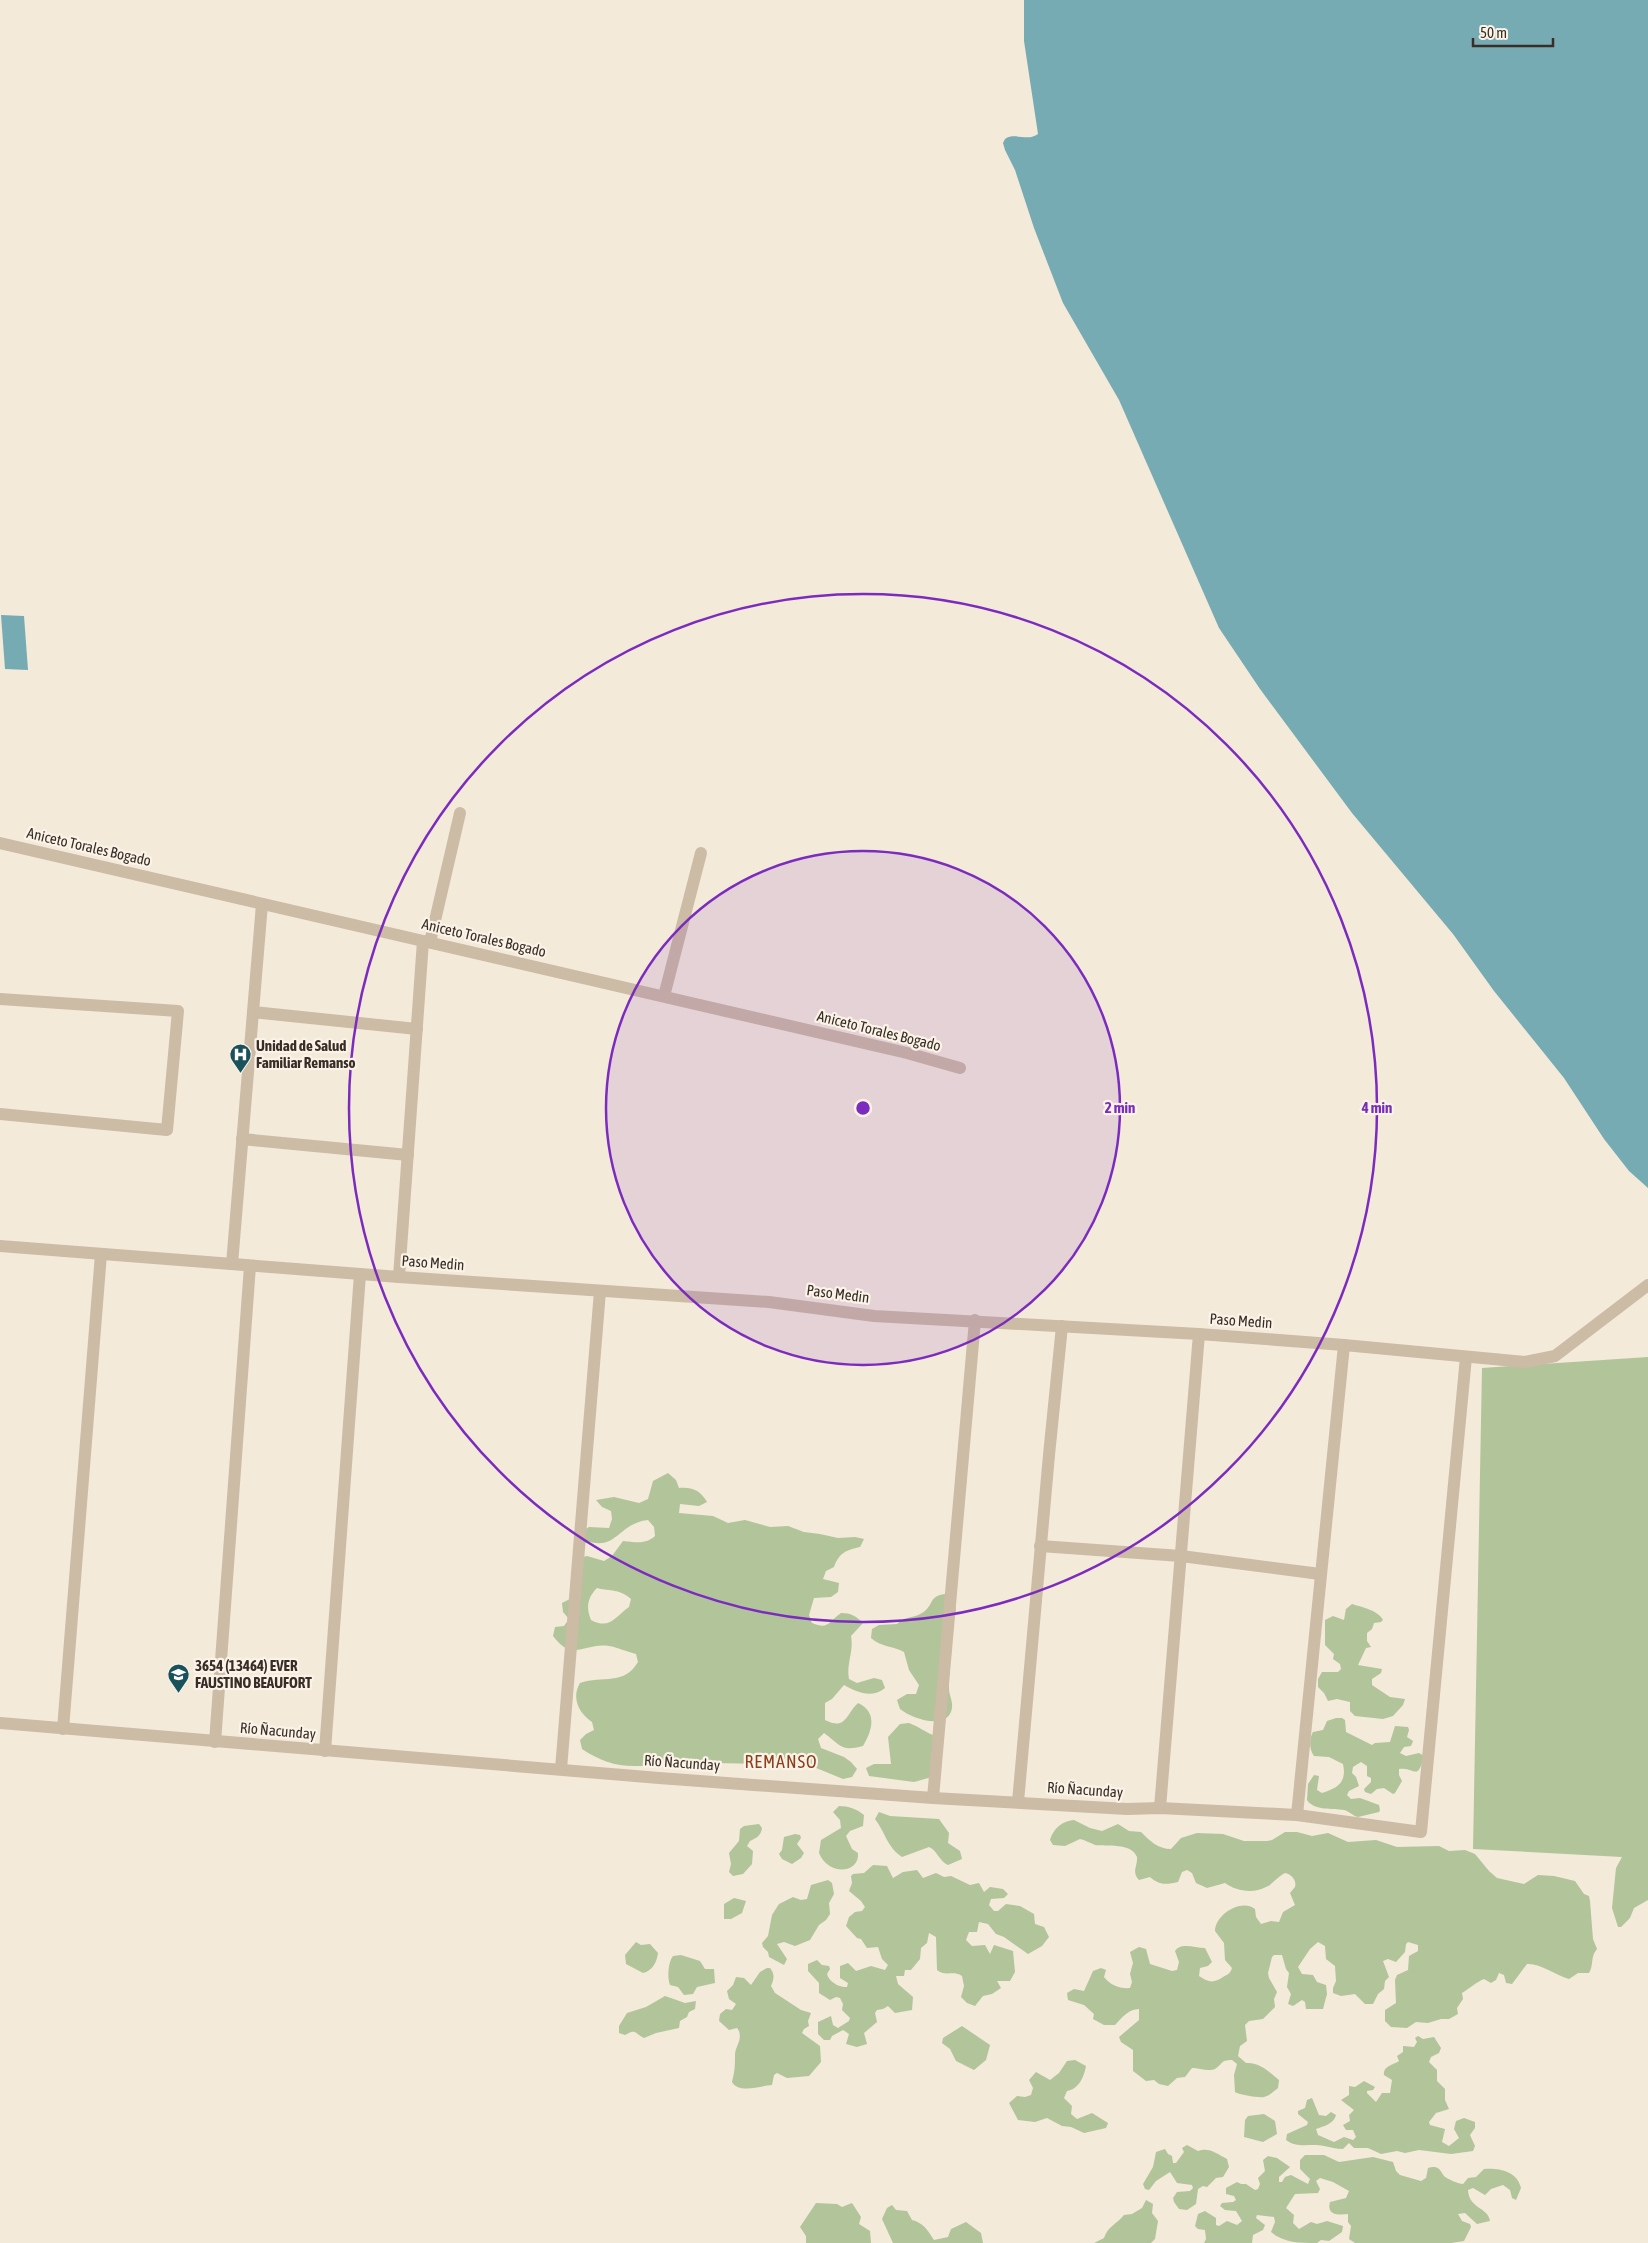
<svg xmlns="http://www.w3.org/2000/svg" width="1648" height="2243" font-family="'Asap Condensed',sans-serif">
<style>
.green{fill:#b2c499;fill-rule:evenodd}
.water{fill:#77abb3}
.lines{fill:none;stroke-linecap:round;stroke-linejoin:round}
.minor{stroke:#ccbba5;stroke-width:12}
.ring{fill:none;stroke:#7b2cbf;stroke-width:2.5}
.labels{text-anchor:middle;stroke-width:4.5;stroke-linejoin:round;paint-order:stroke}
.street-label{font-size:15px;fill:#382e27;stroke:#fbf3e7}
.poi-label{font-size:15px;font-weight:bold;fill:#382e27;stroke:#fbf3e7;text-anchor:start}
.quarter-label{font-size:18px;letter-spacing:1px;fill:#8c3f1a;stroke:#fbf3e7}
.centre{fill:#7b2cbf;stroke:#fbf3e7;stroke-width:2.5}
.ring-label{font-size:15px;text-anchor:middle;font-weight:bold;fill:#7b2cbf;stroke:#fbf3e7;stroke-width:4.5;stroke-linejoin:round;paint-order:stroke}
</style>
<rect width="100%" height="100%" fill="#f3eada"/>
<g class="green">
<polygon points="1648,1357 1648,1900 1634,1908 1630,1918 1621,1927 1618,1927 1612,1908 1616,1868 1622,1857 1473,1849 1482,1368"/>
<path d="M668 1473 676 1480 679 1488C692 1487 700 1490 707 1502L699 1506 680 1504 679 1513 713 1516 728 1523 745 1520 770 1527 788 1526 804 1532 820 1534 838 1538 855 1537 864 1539 860 1547C846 1550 839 1553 834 1567L826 1571 823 1579 839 1583 838 1592 831 1597 814 1598 809 1615 812 1623C829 1630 828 1622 841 1613 851 1613 856 1616 863 1623L851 1636C854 1652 846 1664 849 1679L857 1683 874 1678 882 1680 885 1688C871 1699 857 1692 844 1685L832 1699 825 1703V1720C846 1731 846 1714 858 1703 878 1712 872 1731 863 1746 840 1752 841 1745 824 1733L818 1739 821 1748 844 1757 851 1762 857 1769 852 1777 843 1779 809 1765 665 1762C655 1769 650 1766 639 1766 617 1767 600 1761 582 1749L580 1740 586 1734 594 1730 592 1722C579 1713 571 1698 580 1683 603 1675 624 1686 638 1662L636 1654C627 1652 617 1647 609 1646 585 1642 573 1663 553 1636L555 1627 564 1626 569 1619 563 1612 562 1603 570 1599 579 1558 587 1556 604 1561 612 1556 623 1541C635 1542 645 1545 655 1536L654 1527 648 1520C618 1523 616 1553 585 1540L581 1532 589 1527 609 1528 612 1519 611 1511 602 1507 596 1500 614 1497 639 1503 648 1499 653 1481ZM597 1588C612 1592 618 1588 631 1599L629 1607C615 1617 610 1630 591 1620 586 1608 587 1598 597 1588Z"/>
<path d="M945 1594C957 1601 958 1610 953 1622 952 1644 948 1667 949 1689 949 1695 953 1701 952 1708 948 1732 911 1718 900 1709L897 1700 907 1694H916L919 1685 909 1670 904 1652C893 1646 881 1647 871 1638L872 1629 879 1625 897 1624C906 1615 913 1619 922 1613 934 1606 928 1596 945 1594Z"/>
<path d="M1352 1604C1361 1607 1378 1610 1383 1620L1381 1622 1374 1623 1372 1629 1367 1633V1641L1371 1647 1366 1648 1358 1665 1382 1669 1381 1673 1372 1679V1685L1390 1697 1405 1699 1403 1705 1393 1716 1383 1719 1355 1716 1350 1711V1702L1337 1699 1328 1701 1324 1693 1318 1687V1679L1322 1672H1338L1341 1669 1340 1664 1333 1659 1334 1654 1325 1645V1620L1333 1616 1344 1620 1346 1609Z"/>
<path d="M1336 1718H1342L1345 1720 1346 1732 1372 1745 1375 1743 1390 1742 1395 1726 1408 1727 1409 1730 1407 1737 1413 1741 1411 1746 1404 1747 1400 1753 1406 1756 1419 1753 1424 1756C1417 1783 1415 1766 1399 1769V1775L1402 1781 1395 1793 1393 1794 1384 1788 1377 1789 1371 1794 1365 1792 1364 1789 1371 1782V1778L1367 1776V1766L1361 1762 1353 1767 1352 1773 1356 1777 1359 1786 1349 1791 1347 1795 1351 1799 1360 1798 1379 1805 1380 1810 1379 1812 1358 1817C1353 1816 1349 1811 1344 1810 1333 1808 1314 1811 1307 1800L1308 1784 1314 1775 1319 1776 1317 1790 1322 1793C1338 1788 1347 1782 1343 1764L1329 1757 1314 1756C1309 1749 1309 1739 1313 1732L1323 1730 1327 1721Z"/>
<path d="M909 1723C920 1727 929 1735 939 1737L932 1777 914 1782 869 1776 866 1768 874 1764H891L888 1737 900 1724Z"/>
<path d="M839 1806C848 1806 857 1809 864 1815L863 1826 850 1831 846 1836 852 1849 858 1853C860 1873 829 1877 819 1853L821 1840 841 1828 840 1820 833 1812Z"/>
<path d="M879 1812 890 1816 939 1819 949 1833 948 1843 960 1851 962 1859 948 1865C939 1861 937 1850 929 1847L902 1857C887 1847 885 1832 875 1819Z"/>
<path d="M1074 1820 1090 1828 1102 1831 1118 1824 1129 1831 1141 1832C1150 1841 1158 1849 1171 1849L1181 1838 1197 1833 1223 1834 1244 1841H1267L1272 1840 1285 1832H1297L1312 1836 1328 1833 1348 1842 1376 1840 1397 1847 1439 1846 1449 1851 1465 1850 1475 1854 1489 1871 1497 1878 1524 1884 1538 1875 1554 1876 1575 1881 1584 1894 1589 1896 1590 1901 1593 1939 1597 1949C1590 1957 1594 1965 1589 1973H1578L1569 1979C1555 1975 1540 1963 1527 1964L1512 1984 1506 1983 1504 1975 1499 1973 1496 1980 1491 1983 1484 1979C1475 1983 1470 1988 1462 1993L1463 1999 1457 2008 1458 2014 1449 2019H1441L1428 2023 1416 2022 1407 2028 1391 2027 1385 2021V2010L1396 2003 1395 1980 1397 1975 1408 1970 1409 1956 1418 1951V1945L1408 1942 1406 1944 1405 1952 1396 1962 1388 1959 1383 1961 1389 1977 1385 1981 1384 1989 1378 1994 1373 2004H1365L1355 1994 1341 1996 1333 1993V1988L1336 1981 1335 1966 1326 1959 1325 1946 1318 1942 1310 1949 1298 1967 1302 1974 1313 1975 1317 1982 1326 1985 1327 1994 1323 2009H1306L1305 2002 1302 2000 1293 2006 1288 2004 1291 1994 1287 1987 1289 1973 1286 1969 1282 1955H1274L1272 1957 1268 1973 1269 1978 1277 1992 1274 1999 1275 2007 1263 2019 1249 2021 1245 2025 1247 2041 1240 2046 1238 2056 1246 2063C1260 2062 1269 2072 1279 2080L1278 2088C1274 2091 1269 2096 1264 2097 1259 2098 1240 2095 1235 2092L1234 2075 1237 2064 1232 2060C1220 2060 1223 2064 1215 2069 1208 2072 1199 2068 1192 2068L1185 2077 1177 2078 1168 2086 1159 2084 1154 2080 1146 2081 1133 2071V2050L1121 2042 1119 2037 1139 2020V2009C1128 2009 1122 2018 1115 2025H1104L1093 2019 1094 2014 1084 2005 1068 2000 1067 1993 1074 1989 1084 1991 1093 1971 1101 1968 1106 1970 1104 1977C1110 1985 1120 1989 1130 1988L1132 1982 1130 1974 1133 1963 1130 1952 1139 1947 1146 1949 1150 1964 1172 1971 1177 1970 1179 1962 1175 1951C1181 1942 1194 1948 1205 1948L1212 1962 1208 1966 1200 1968 1199 1976C1209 1983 1214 1983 1223 1977 1228 1974 1230 1974 1232 1968L1225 1960 1224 1943 1215 1931C1215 1915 1241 1898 1255 1909L1256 1917 1261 1924 1271 1921 1279 1922 1283 1912 1295 1905 1290 1893 1295 1887C1297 1880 1291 1874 1285 1873 1277 1877 1273 1884 1266 1887 1253 1894 1236 1891 1225 1883L1207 1888 1196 1883 1192 1873 1187 1870 1182 1872 1178 1882C1166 1885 1159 1885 1150 1877L1139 1880C1131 1871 1138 1866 1137 1857 1131 1842 1107 1847 1095 1845 1090 1843 1085 1840 1080 1839L1065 1846 1053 1845 1050 1840C1053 1829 1062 1821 1074 1820Z"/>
<path d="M759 1824 762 1828C761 1836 756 1838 750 1841L747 1846 753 1851 752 1864 743 1874 733 1876 729 1872 731 1864 729 1853 739 1841 740 1829 744 1826Z"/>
<polygon points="795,1834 800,1835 801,1838 797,1844 804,1853 801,1858 792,1864 782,1859 779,1854 782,1850 784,1837"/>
<path d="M873 1865 887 1866 893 1878 903 1872 917 1870 923 1878 936 1873 944 1877 951 1876 970 1885 979 1883 984 1892 990 1887 1003 1889 1008 1894 1004 1898 991 1899 989 1905 994 1911H998L1006 1904 1020 1906 1034 1914 1035 1924 1044 1927 1049 1937 1042 1946 1028 1954 1004 1937 996 1934 988 1924 979 1922 977 1932H969L966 1940 972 1946 985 1945 990 1954 994 1945 1013 1951 1015 1972 1010 1981H997L1001 1988 992 1994 983 1996 975 2006 967 2003 961 1997 964 1986 962 1976C953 1970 945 1977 937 1970L936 1937 929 1933 927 1943 921 1948 920 1959 911 1970H905L904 1976H896L898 1984 913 1997 912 2010 895 2013 888 2006 883 2009 877 2010 875 2013 877 2022 864 2033 867 2044 857 2047 846 2044 849 2034 843 2030 832 2036 830 2040H824L818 2034V2022L831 2016 833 2025 838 2028 849 2021 850 2018 842 2010 843 2004 840 1998 836 1997 830 2000 819 1993V1983L808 1971V1964L817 1960 822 1965 829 1966 830 1969 827 1974C829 1982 840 1988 847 1987L848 1983 840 1978V1966L848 1963 856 1971 871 1966 885 1970 888 1965 882 1959 878 1947 867 1948 861 1939 857 1938 846 1926 849 1917 855 1912 862 1911 865 1907 861 1901 849 1891 852 1883 851 1876 853 1874 864 1873Z"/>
<polygon points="828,1880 832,1883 834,1894 829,1903 830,1914 826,1920 819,1925 810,1940 795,1946 784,1942 777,1944 787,1959 784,1965 769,1957 768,1952 763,1947 762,1943 768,1936 772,1915 779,1904 793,1897 801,1900 807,1899 811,1885"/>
<polygon points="734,1898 746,1901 742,1913 731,1919 724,1919 724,1904"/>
<path d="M636 1942 641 1945 650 1944 658 1953C657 1962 652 1971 643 1973L626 1964 625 1955Z"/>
<path d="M681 1955 700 1961 705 1969H714L715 1983 697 1987 693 1994 684 1995 678 1987 670 1985C667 1978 668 1962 673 1956Z"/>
<path d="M767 1968H770C775 1974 774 1979 771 1986L775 1993 801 2010 811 2013 808 2021 809 2026 804 2029 802 2033 820 2046 821 2062 809 2076 787 2078 777 2073 774 2075 772 2085C760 2086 739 2094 732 2082 735 2070 735 2066 735 2054 736 2045 742 2041 739 2031L737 2028 729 2030 719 2021 720 2014 726 2009 732 2010 736 2004 729 1999 727 1991 733 1985 736 1977 744 1978 751 1985 760 1972Z"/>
<path d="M665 1996 685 2003 696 2001 695 2009 689 2012 687 2017 680 2021 679 2028 656 2033 644 2038C635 2034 637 2028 625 2035L619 2033V2026L627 2013 646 2007Z"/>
<polygon points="962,2026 990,2045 986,2060 974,2070 956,2061 950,2049 942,2043 943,2038"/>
<path d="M1418 2036 1423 2039 1434 2037 1441 2048 1439 2053 1431 2057 1429 2062 1437 2070V2081L1445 2089V2100L1449 2109 1436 2113 1429 2122 1430 2125 1445 2129 1442 2142 1449 2146 1459 2138 1454 2129 1456 2121 1464 2118 1475 2122V2128L1470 2135 1475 2146 1473 2151 1451 2154 1419 2150 1405 2153 1397 2151 1381 2154 1368 2148H1354L1349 2143 1343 2149C1336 2149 1331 2147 1324 2146 1310 2143 1298 2149 1286 2140L1287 2134 1307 2125 1308 2122 1298 2114V2111L1305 2108 1307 2100 1312 2098 1319 2115 1326 2116 1331 2112 1336 2115C1334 2124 1324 2126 1316 2129L1318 2135 1334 2142 1344 2137 1353 2140 1356 2137 1353 2130H1346L1343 2125 1350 2121 1349 2115 1354 2110 1341 2100 1349 2095V2086L1355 2087 1364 2081 1375 2087 1373 2090 1367 2091V2093L1376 2102 1382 2093H1390L1392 2080 1384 2075C1383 2066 1393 2065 1399 2061L1397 2056 1403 2052V2046L1414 2047 1417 2042 1415 2038Z"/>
<path d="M1075 2060 1086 2066C1084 2077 1079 2089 1067 2091L1064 2098 1072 2106 1071 2114 1077 2119 1092 2113 1108 2123 1106 2128 1084 2133 1071 2127 1062 2126 1047 2118 1035 2122 1018 2120 1009 2103 1017 2096 1025 2097 1031 2095 1033 2088 1029 2080 1036 2072 1050 2080 1059 2073 1067 2061Z"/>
<polygon points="1264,2114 1275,2121 1277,2134 1263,2142 1244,2137 1245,2120 1248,2116"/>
<path d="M1187 2145 1198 2151C1209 2147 1216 2153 1227 2159L1229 2167 1223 2177 1216 2178 1207 2187 1203 2186 1198 2189 1196 2204 1187 2210 1179 2209 1174 2202 1173 2198 1177 2192 1190 2191 1193 2188 1192 2185 1177 2183 1170 2172 1156 2181 1149 2190 1145 2189 1143 2184 1153 2167 1156 2152 1165 2149 1168 2154 1172 2156 1173 2163H1176L1184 2152 1182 2148Z"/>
<path d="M1305 2155H1324L1339 2162 1373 2157 1393 2162 1396 2171 1400 2175 1421 2181 1426 2178 1428 2168C1439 2165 1439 2169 1444 2176 1447 2179 1459 2184 1463 2184L1468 2178 1476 2177 1484 2169C1499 2168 1517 2171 1521 2188L1516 2200 1512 2198 1510 2190 1503 2185 1491 2189 1485 2195 1473 2188 1468 2190C1469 2209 1488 2207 1490 2221L1477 2224 1465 2213 1458 2214 1462 2221 1470 2224 1471 2227 1464 2241 1451 2243H1355L1349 2239 1351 2226 1348 2222V2214C1340 2215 1326 2216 1330 2202L1346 2198 1349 2191 1333 2182 1320 2178 1316 2181 1320 2189 1318 2193 1295 2194 1286 2208 1294 2215 1293 2223 1299 2229 1311 2222 1317 2224 1327 2221 1343 2226 1342 2232 1329 2241 1321 2240 1317 2243C1299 2243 1284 2243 1271 2232L1275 2222 1274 2217 1257 2215 1256 2218 1265 2225 1263 2230 1253 2235 1252 2243H1204L1206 2239 1205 2230 1198 2229 1195 2226 1198 2214 1205 2211 1216 2218V2225L1219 2226 1227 2221 1237 2225 1242 2221 1236 2211 1225 2210 1220 2206 1222 2203 1233 2202 1236 2200 1234 2196 1226 2194V2188L1237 2182 1241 2184H1246L1255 2190 1258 2189 1260 2184 1258 2178 1265 2171 1263 2160 1268 2156 1277 2158 1290 2167 1279 2177V2182H1282L1285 2177 1291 2175 1308 2184 1310 2179 1300 2169V2160Z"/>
<path d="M1146 2200 1153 2204 1152 2213 1158 2221 1155 2239 1151 2243H1094L1104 2238C1108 2226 1117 2224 1124 2215L1132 2214 1142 2208Z"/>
<polygon points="816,2203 837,2204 842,2207 852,2203 861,2217 859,2224 870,2231 871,2243 806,2243 806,2236 800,2227"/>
<path d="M892 2205 896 2210 907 2211 912 2220C924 2223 928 2231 934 2240L948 2237 951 2229 966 2222 981 2233 983 2243H893L882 2219 887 2208Z"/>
</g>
<g class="water">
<path d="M1024 0H1648V1188L1629 1171 1604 1139 1564 1078 1494 991 1453 934 1352 813 1260 689 1219 628 1119 400 1063 303 1034 228 1015 170 1005 150 1003 143 1005 139C1015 132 1028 142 1038 134L1024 41Z"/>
<polygon points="1,615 24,616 28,670 5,669"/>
</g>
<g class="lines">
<g class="minor">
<polyline points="0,843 907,1053 960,1068"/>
<polyline points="430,942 460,813"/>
<polyline points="664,996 701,853"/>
<polyline points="0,999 178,1011 167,1130 0,1114"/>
<polyline points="253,1012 417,1029"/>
<polyline points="242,1139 408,1155"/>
<polyline points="0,1246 399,1277 769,1302 874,1316 1199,1334 1344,1345 1525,1362 1555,1356 1648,1285"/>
<polyline points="232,1264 262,904"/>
<polyline points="399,1277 423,941"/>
<polyline points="1040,1546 1181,1556 1320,1574"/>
<polyline points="0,1723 659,1778 933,1798 1127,1809 1160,1808 1297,1815 1421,1832 1466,1357"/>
<polyline points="63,1729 101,1254"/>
<polyline points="215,1742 250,1266"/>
<polyline points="325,1751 360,1274"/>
<polyline points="561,1769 600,1291"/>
<polyline points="933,1798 975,1320"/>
<polyline points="1018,1802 1049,1455 1062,1326"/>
<polyline points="1160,1808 1199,1334"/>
<polyline points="1297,1815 1344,1345"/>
</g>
</g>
<circle cx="863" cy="1108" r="257" fill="#7b2cbf" fill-opacity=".12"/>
<g class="ring">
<circle cx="863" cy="1108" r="257"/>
<circle cx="863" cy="1108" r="514"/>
</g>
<defs>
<symbol id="hospital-pin" viewBox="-11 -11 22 30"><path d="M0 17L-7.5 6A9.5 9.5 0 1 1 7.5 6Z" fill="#1a525c" stroke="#fbf3e7"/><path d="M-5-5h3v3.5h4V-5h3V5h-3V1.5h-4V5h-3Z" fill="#fff"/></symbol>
<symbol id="school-pin" viewBox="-11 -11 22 30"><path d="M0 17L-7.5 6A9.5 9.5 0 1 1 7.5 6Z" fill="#1a525c" stroke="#fbf3e7"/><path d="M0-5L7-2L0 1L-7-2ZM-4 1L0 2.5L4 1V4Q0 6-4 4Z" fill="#fff"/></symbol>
</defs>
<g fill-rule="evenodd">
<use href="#hospital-pin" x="228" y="1042" width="25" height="34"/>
<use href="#school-pin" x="166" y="1662" width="25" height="34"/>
</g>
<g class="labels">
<g class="street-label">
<text transform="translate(89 847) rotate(13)" y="5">Aniceto Torales Bogado</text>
<text transform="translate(484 938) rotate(13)" y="5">Aniceto Torales Bogado</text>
<text transform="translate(879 1031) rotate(14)" y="5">Aniceto Torales Bogado</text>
<text transform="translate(433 1263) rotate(4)" y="5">Paso Medin</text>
<text transform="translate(838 1294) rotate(7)" y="5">Paso Medin</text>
<text transform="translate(1241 1321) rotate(4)" y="5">Paso Medin</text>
<text transform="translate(278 1731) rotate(5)" y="5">Río Ñacunday</text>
<text transform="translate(682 1763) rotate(4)" y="5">Río Ñacunday</text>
<text transform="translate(1085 1790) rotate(4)" y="5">Río Ñacunday</text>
</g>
<g class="poi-label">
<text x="256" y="1051">Unidad de Salud<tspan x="256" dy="17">Familiar Remanso</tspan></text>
<text x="195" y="1671">3654 (13464) EVER<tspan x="195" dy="17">FAUSTINO BEAUFORT</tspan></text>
</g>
<g class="quarter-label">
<text x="781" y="1768">REMANSO</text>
</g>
</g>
<circle cx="863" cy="1108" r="8" class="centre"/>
<g class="ring-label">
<text x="1120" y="1113">2 min</text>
<text x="1377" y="1113">4 min</text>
</g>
<path d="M1473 38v8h80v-8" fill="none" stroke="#382e27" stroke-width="2.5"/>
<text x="1480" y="38" font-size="15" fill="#382e27" stroke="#fbf3e7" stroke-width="4" paint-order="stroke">50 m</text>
</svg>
